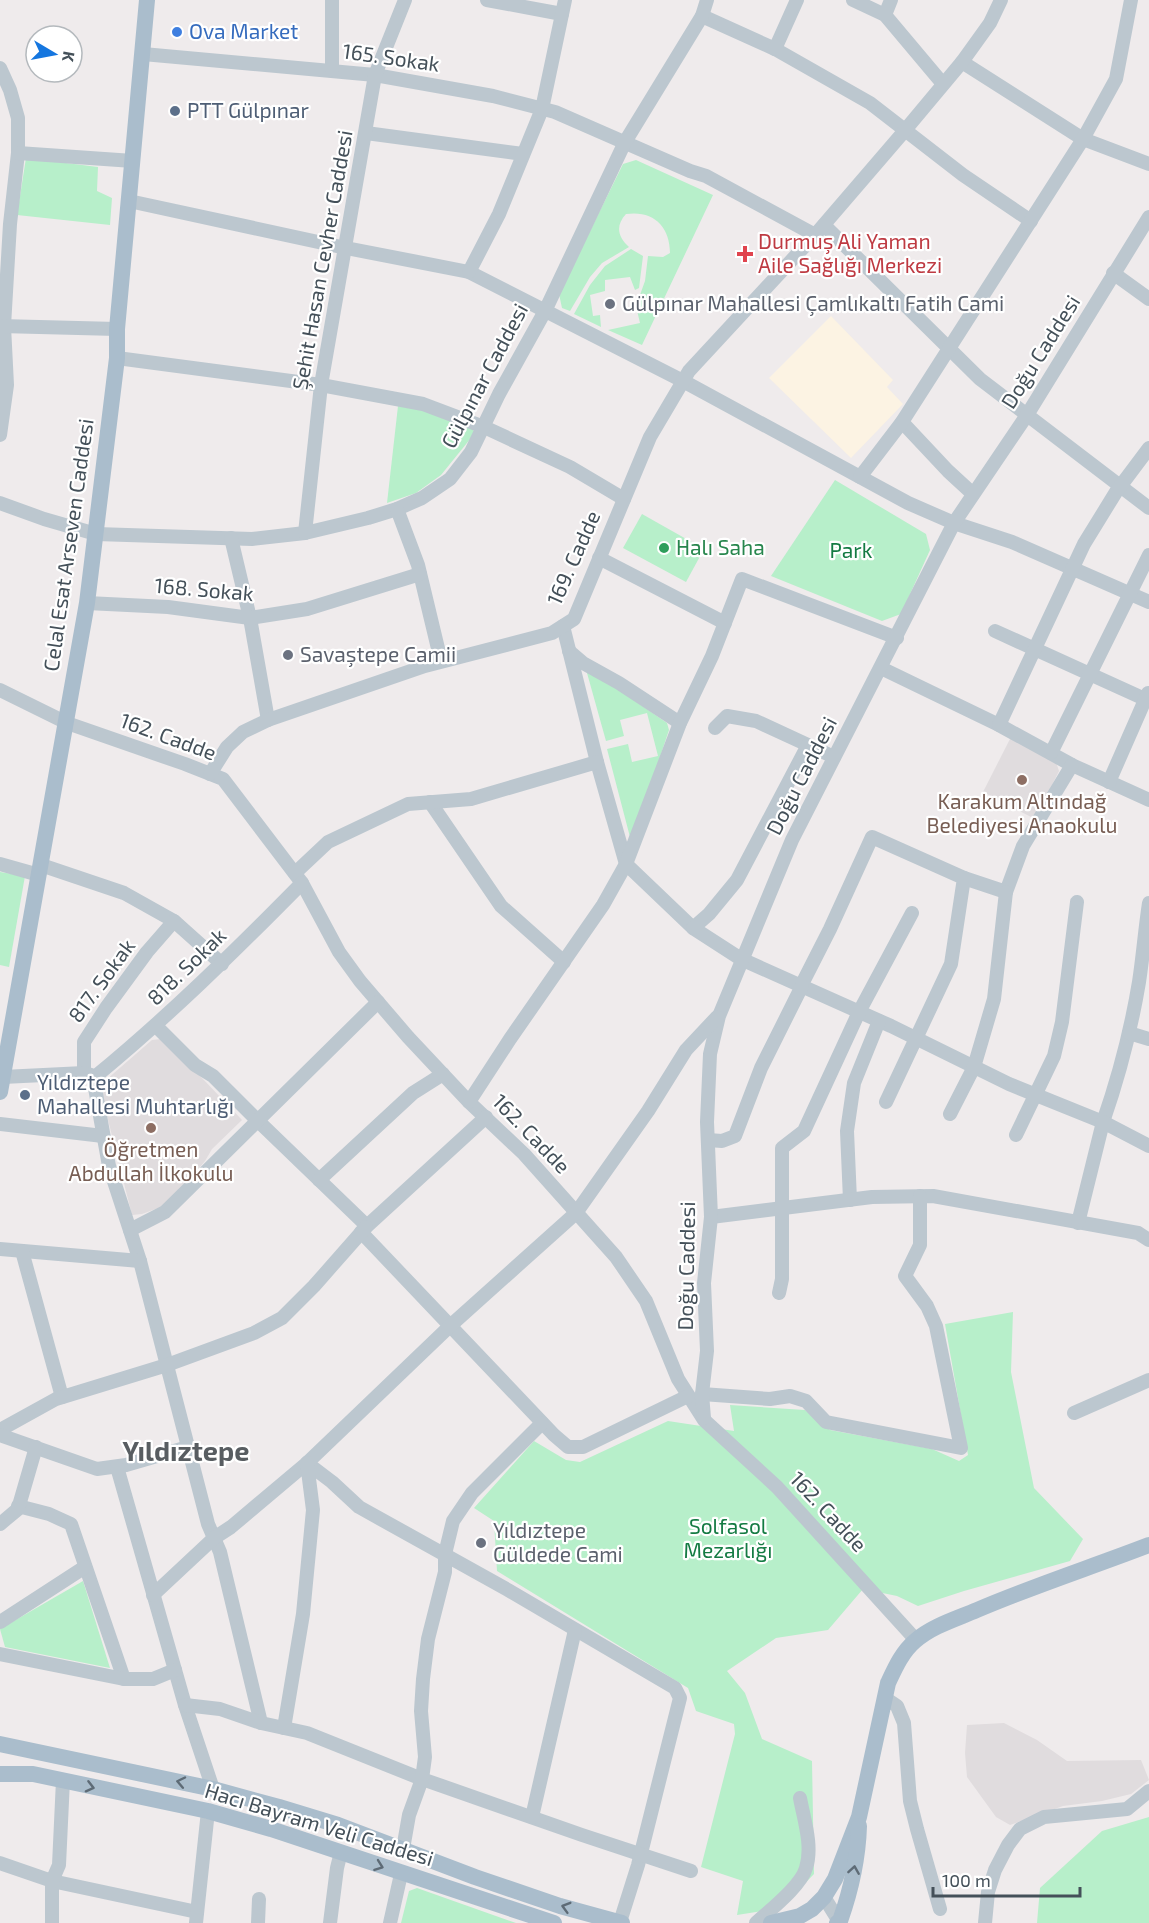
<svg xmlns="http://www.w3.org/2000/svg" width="1149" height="1923" font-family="'Exo 2',sans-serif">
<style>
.commercial{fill:#fcf3e3}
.education{fill:#e0dcde}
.green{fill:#b7efca}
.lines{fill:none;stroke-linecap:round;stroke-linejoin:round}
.minor{stroke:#bcc7cf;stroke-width:14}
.major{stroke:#aabdcc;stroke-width:16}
.oneway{stroke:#5e6b76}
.shop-dot{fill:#3f7fe0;stroke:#fff;stroke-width:2}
.service-dot{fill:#5c6f8a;stroke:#fff;stroke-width:2}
.health-dot{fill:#e0444e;stroke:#fff;stroke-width:2}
.worship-dot{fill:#6b7280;stroke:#fff;stroke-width:2}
.leisure-dot{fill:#2e9e5b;stroke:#fff;stroke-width:2}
.education-dot{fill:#8d6e63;stroke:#fff;stroke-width:2}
.labels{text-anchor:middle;stroke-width:4.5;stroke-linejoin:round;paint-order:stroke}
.shop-label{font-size:21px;fill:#366cbe;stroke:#fff;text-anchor:start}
.street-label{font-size:21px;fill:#445059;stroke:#fff}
.service-label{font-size:21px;fill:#4e5e75;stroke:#fff;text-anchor:start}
.health-label{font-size:21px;fill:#be3a42;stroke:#fff;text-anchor:start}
.worship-label{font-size:21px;fill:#5b616d;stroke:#fff;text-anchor:start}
.leisure-label{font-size:21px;fill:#27864d;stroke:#fff;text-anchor:start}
.park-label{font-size:21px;fill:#147b43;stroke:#fff}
.education-label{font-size:21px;fill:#785e54;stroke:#fff}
.district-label{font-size:27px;font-weight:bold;fill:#585d61;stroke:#fff}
</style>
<rect width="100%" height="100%" fill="#efebec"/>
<polygon class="commercial" points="831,316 893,380 887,387 903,404 851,458 769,378"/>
<g class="education">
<polygon points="1011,737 1056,762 1059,771 1035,819 983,792"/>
<polygon points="161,1039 202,1078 242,1120 212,1149 205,1161 184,1186 164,1206 142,1214 132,1215 101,1092 106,1080 152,1040"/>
<polygon points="1004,1723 1037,1740 1067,1761 1141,1760 1149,1780 1131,1794 1102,1801 1063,1806 1010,1825 996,1817 967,1777 965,1753 967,1725"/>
</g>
<g class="green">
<polygon points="26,158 98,167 97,191 112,198 110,225 17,215"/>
<path d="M636 160 713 195 642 345 608 330 640 323 636 306 645 281 648 256 663 257 670 253C670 226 653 210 626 214 615 226 618 237 629 247L602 263 590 277 570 311 562 308 559 294 623 164Z"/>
<polygon points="631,249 643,256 639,288 635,290 630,277 605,280 605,291 590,295 593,316 600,315 601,327 574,314 590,285 605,266"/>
<polygon points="398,406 427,411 472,428 475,433 441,475 416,493 387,503"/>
<polygon points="835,480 926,534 930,550 901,614 882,621 771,576"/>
<polygon points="642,514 704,549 686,582 623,548"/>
<polygon points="590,670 667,723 669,730 633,838 630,837 607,749 628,744 632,762 658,756 647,713 620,720 624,736 606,741 587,673"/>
<polygon points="0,872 25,876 9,967 0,965"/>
<polygon points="1013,1312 1011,1372 1034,1488 1083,1539 1070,1561 964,1591 918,1606 897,1596 863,1589 828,1630 776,1638 727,1671 745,1693 762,1739 812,1761 814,1874 781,1908 737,1915 743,1881 701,1867 735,1734 734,1724 696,1711 688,1688 497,1571 494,1521 474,1508 534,1441 566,1460 580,1462 668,1421 734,1431 730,1405 805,1410 830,1430 932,1449 959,1461 968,1455 945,1324"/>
<polygon points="83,1581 110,1668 5,1647 0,1629"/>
<polygon points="1149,1817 1149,1923 1037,1923 1040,1888 1102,1831"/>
<polygon points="417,1888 516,1923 401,1923 409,1891"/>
</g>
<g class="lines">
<g class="minor">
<polyline points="487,0 562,14"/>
<polyline points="853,0 885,15 943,84"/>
<polyline points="885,15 891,0"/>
<polyline points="702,16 775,49 870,103 963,175 1031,221"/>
<polyline points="775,49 797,0"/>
<polyline points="143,54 375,75 493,96 555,112 690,171 706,176 815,235"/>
<polyline points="962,62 1083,139 1149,164"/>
<polyline points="0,68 10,90 18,118 18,153 10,224 4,326 7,385 0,435"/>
<polyline points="332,70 332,0"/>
<polyline points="366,133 523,154"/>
<polyline points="18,153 133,161"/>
<polyline points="129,201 346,248 469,272 683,381 908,503 954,523 1012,542 1149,602"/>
<polyline points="824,225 980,379 1149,508"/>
<polyline points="469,272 499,214 542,109 565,0"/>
<polyline points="1113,273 1149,299"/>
<polyline points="0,326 117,329"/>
<polyline points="117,358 321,385 423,404 484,427 570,467 624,499"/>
<polyline points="902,422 948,471 973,494"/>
<polyline points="860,477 902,422 1083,139 1116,79 1131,0"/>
<polyline points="0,503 44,519 96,534 252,539 305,533 368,518 397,509 422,498 450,479 471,452 499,394 545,311 625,142 702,16 707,0"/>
<polyline points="397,509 418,565 441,661"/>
<polyline points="305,533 321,385 375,75 405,0"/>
<polyline points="231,538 250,618 268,720"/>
<polyline points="599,558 725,623"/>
<polyline points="87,603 168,607 250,618 307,609 420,574"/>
<path d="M563 626 597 762 626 864 693 928 741 959 891 1026 1009 1084 1103 1122C1119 1076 1131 1030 1139 982 1143 956 1145 929 1149 903"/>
<polyline points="995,631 1149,701"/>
<polyline points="569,651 583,663 619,683 680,723"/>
<polyline points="881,668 999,725 1072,765 1149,800"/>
<polyline points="0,690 67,723 185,764 223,779 302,883 339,952 360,981 408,1037 469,1102 524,1154 616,1257 646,1301 678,1379 704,1420 777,1487 916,1640"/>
<polyline points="999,725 1084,544 1116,492 1149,448"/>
<polyline points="715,728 727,716 756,721 834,757"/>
<polyline points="1051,753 1149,555"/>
<polyline points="210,774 227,747 243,732 268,720 425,666 552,633 574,619 650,437 689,371 815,235 901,135 962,62 990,23 1001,0"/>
<polyline points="1109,782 1148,693"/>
<polyline points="430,802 501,906 564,962"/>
<polyline points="0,864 39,875"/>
<polyline points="41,865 124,893 174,921 222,964"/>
<polyline points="295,873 328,842 408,804 471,799 597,762"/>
<polyline points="964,878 1006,892 1023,846 1072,765"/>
<polyline points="693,928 709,914 737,880 808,745"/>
<polyline points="801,986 830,929 872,837 964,878 951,964 886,1102"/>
<polyline points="156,1026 195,1065 213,1076 258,1121 367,1226 486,1117"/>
<polyline points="1129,1033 1149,1039"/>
<polyline points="84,1073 84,1042 106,1008 147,952 174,921"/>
<polyline points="96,1076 95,1088 109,1166 140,1261 208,1524 220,1552 261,1723"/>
<path d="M96 1076C169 1016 236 950 302 883"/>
<polyline points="3,1077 84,1073 91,1075"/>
<polyline points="469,1102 510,1039 603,905 626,864 680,723 712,656 742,579 897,638"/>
<polyline points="950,1114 974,1067 994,999 1006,892"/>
<polyline points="0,1124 103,1136"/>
<polyline points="1016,1135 1054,1056 1062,1022 1077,902"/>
<polyline points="708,1140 722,1141 735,1136 761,1068 802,986"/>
<polyline points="319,1180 413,1093 443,1074"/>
<polyline points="850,1200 847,1131 854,1083 879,1021"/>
<polyline points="711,1217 872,1197 933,1196 1138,1233 1149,1240"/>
<polyline points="1078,1223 1103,1122 1149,1146"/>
<polyline points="130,1230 165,1212 378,1002"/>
<polyline points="361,1232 554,1435 568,1447 583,1447 688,1396"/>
<polyline points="0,1249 140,1261"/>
<polyline points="22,1251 62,1397"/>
<polyline points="779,1293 782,1279 782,1148 804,1131 859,1012 912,913"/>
<polyline points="702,1394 770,1399 790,1396 806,1401 826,1422 961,1448 936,1326 927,1306 905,1276 920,1245 920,1196"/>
<polyline points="1074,1413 1149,1380"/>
<polyline points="704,1418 702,1394 707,1351 704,1283 711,1217 707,1122 710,1054 719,1016 792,840 954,523 1027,415 1149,217"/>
<polyline points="0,1430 56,1399 167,1365 254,1333 282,1318 314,1286 366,1227"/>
<polyline points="0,1435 97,1469 126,1465 188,1447"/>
<polyline points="307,1463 332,1482 359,1507 508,1590 675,1688 680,1698 638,1865 620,1922"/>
<polyline points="117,1467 185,1705 213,1789"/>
<polyline points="18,1506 49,1514 71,1524 124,1679"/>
<polyline points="0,1524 18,1509 36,1447"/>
<polyline points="153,1595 214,1538 231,1527 307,1463 450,1326 576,1213 648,1111 686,1050 717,1017"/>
<polyline points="0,1622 85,1567"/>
<polyline points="0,1654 124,1679 153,1679 175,1670"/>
<polyline points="885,1698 897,1706 904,1723 910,1801 917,1829 940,1909"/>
<polyline points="185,1705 220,1709 261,1723 307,1733 422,1779 582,1835 691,1871"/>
<polyline points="284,1728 303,1614 313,1510 307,1463"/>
<polyline points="532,1817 575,1630"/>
<polyline points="403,1849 409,1815 422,1779 425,1757 421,1711 423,1679 428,1639 445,1572 445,1554 453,1521 472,1493 542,1423"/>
<polyline points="0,1863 52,1881 197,1912"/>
<polyline points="824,1897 840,1923"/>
<polyline points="52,1923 52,1881 59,1865 63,1780"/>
<polyline points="196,1923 208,1811"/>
<polyline points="258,1923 259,1899"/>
<polyline points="330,1923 337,1868 341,1852"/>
<polyline points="390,1923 401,1874"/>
<path d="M756 1923C770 1910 801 1886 806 1868 813 1846 804 1820 800 1798"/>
<polyline points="985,1923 988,1892 995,1870 1008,1845 1020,1829 1044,1817 1127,1809 1149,1791"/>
</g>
<g class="major">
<polyline points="0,1092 87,603 117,358 117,329 147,0"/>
<polyline points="0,1744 213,1789 279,1807 338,1825 475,1877 560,1906 622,1923"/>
<polyline points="0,1774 33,1774 208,1811 271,1829 554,1923"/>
<path d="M771 1923 800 1916 812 1909 824 1897 835 1879 859 1817 888 1683C895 1668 902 1652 915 1641 932 1626 956 1619 977 1610 1033 1586 1092 1567 1149 1545"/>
<path d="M837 1923 840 1921C851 1890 858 1859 859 1826"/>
</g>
</g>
<defs><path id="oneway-chevron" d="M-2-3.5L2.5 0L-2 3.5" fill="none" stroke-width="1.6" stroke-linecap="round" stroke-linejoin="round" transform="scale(1.5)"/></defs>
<g class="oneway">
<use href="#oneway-chevron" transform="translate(181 1782) rotate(-168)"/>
<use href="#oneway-chevron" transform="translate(90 1787) rotate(14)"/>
<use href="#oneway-chevron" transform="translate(379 1866) rotate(20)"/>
<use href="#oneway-chevron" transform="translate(854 1870) rotate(-81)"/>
<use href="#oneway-chevron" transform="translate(566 1907) rotate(-164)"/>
</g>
<circle class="shop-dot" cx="177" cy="32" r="6"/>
<g class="service-dot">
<circle cx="175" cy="111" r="6"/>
<circle cx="25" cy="1095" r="6"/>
</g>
<path class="health-dot" d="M742 245h6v6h6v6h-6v6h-6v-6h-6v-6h6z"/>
<g class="worship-dot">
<circle cx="610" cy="304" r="6"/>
<circle cx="288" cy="655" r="6"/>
<circle cx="481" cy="1543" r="6"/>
</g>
<circle class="leisure-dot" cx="664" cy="548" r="6"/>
<g class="education-dot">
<circle cx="1022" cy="780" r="6"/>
<circle cx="151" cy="1128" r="6"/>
</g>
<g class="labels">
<g class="shop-label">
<text x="189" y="39">Ova Market</text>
</g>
<g class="street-label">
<text transform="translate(391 58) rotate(8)" y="7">165. Sokak</text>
<text transform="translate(323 260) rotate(-80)" y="7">Şehit Hasan Cevher Caddesi</text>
<text transform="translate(1041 352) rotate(-58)" y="7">Doğu Caddesi</text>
<text transform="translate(485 376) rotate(-62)" y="7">Gülpınar Caddesi</text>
<text transform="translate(69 545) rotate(-82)" y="7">Celal Esat Arseven Caddesi</text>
<text transform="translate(574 558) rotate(-66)" y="7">169. Cadde</text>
<text transform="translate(204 590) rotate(5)" y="7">168. Sokak</text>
<text transform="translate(168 737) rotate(20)" y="7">162. Cadde</text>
<text transform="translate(802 776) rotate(-63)" y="7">Doğu Caddesi</text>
<text transform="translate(187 967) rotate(-44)" y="7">818. Sokak</text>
<text transform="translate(102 981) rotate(-54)" y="7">817. Sokak</text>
<text transform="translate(531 1134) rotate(46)" y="7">162. Cadde</text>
<text transform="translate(687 1266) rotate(-89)" y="7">Doğu Caddesi</text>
<text transform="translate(828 1512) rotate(47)" y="7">162. Cadde</text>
<text transform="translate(319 1825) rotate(17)" y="7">Hacı Bayram Veli Caddesi</text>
</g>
<g class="service-label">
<text x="187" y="118">PTT Gülpınar</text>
<text x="37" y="1090">Yıldıztepe<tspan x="37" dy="24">Mahallesi Muhtarlığı</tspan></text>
</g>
<g class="health-label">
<text x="758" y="249">Durmuş Ali Yaman<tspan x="758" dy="24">Aile Sağlığı Merkezi</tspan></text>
</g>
<g class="worship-label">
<text x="622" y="311">Gülpınar Mahallesi Çamlıkaltı Fatih Cami</text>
<text x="300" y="662">Savaştepe Camii</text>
<text x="493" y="1538">Yıldıztepe<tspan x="493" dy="24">Güldede Cami</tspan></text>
</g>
<g class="leisure-label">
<text x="676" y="555">Halı Saha</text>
</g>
<g class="park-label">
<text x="851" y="558">Park</text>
<text x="728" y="1534">Solfasol<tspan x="728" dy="24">Mezarlığı</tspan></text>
</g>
<g class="education-label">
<text x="1022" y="809">Karakum Altındağ<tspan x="1022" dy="24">Belediyesi Anaokulu</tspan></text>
<text x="151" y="1157">Öğretmen<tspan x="151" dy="24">Abdullah İlkokulu</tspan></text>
</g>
<g class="district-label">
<text x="186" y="1461">Yıldıztepe</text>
</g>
</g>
<g transform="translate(54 54) rotate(100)"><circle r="28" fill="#ffffff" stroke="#b4b9bd" stroke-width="1.5"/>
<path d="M0-4.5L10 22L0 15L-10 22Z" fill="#1576df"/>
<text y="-9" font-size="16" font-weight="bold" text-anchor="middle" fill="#445059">K</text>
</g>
<path d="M933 1887v9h147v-9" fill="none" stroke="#445059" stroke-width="3"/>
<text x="942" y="1887" font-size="18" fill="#445059" stroke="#ffffff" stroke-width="4.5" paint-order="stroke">100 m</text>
</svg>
